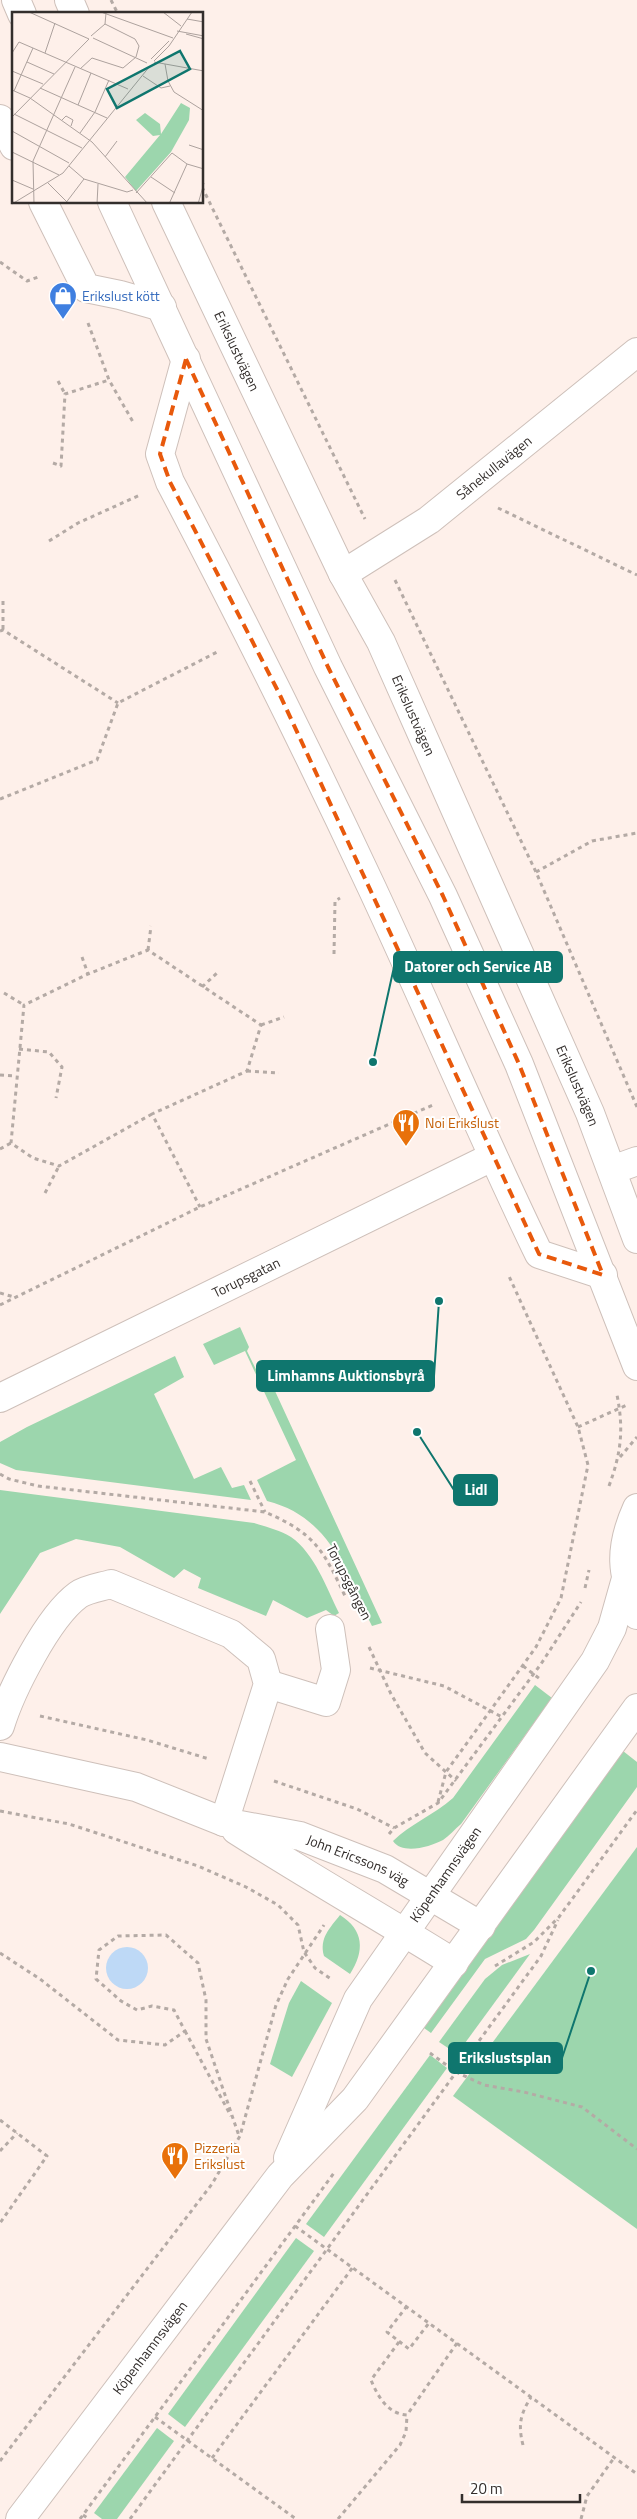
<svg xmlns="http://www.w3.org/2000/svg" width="637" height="2519" font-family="'Titillium Web',sans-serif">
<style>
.green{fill:#9cd6ad}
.water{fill:#bed9f6}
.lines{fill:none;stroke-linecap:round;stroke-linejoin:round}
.minor-casing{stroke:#cec0ba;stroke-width:30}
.path{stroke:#b4aaa5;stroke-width:3;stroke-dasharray:4 4;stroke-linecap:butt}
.minor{stroke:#fff;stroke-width:28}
.marked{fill:none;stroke:#e8590c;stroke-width:4;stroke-dasharray:10 6;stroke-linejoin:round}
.labels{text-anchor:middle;stroke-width:4;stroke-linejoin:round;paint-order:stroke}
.shop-label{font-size:14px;fill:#366cbe;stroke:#fff;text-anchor:start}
.street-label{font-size:14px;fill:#332e2c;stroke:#fff}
.food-label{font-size:14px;fill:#c56008;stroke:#fff;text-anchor:start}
.inset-road{fill:none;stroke:#ada29e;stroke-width:1}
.view{fill:#0f766e;fill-opacity:0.15;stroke:#0f766e;stroke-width:2.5}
.inset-edge{fill:none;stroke:#332e2c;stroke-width:2.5}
.leader{fill:none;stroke:#0f766e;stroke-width:2}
.callout-dot{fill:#0f766e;stroke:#fff;stroke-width:2}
.callout{fill:#0f766e;stroke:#0f766e;stroke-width:2}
.callout-label{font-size:15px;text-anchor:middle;font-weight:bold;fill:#fff}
</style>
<rect width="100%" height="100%" fill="#fef0ea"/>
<g class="green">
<path d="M240 1327 249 1347 247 1351 267 1392 275 1391 382 1623 372 1626C346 1573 331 1517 267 1501L257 1480 296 1460 245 1351 214 1365 203 1344Z"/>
<polygon points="175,1356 184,1377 154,1394 194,1479 221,1467 232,1488 244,1485 251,1500 16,1470 0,1463 0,1442 27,1427"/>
<path d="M0 1490 254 1523C266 1527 280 1530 291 1537 315 1554 326 1587 339 1613L334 1616 326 1610 307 1618 273 1600 266 1616 198 1588 201 1578 184 1569 174 1578 120 1547 76 1539 40 1553 0 1614Z"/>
<path d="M535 1685 552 1698 461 1824C455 1829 449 1836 443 1840 430 1847 402 1855 393 1841 410 1824 434 1815 453 1798Z"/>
<polygon points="623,1751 637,1762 637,1787 534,1930 526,1939 485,1959 431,2033 424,2028"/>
<polygon points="637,1847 637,2229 453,2096"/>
<path d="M340 1915C364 1930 365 1951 350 1974L324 1956C319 1938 330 1928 340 1915Z"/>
<polygon points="530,1954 457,2054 439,2042 485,1979 502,1965"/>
<polygon points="301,1981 332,2003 292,2077 270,2064 289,2003"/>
<polygon points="430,2055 447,2068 324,2237 306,2224"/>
<polygon points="296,2238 314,2251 185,2427 168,2414"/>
<polygon points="157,2428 174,2441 117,2519 102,2519 94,2513"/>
</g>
<circle class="water" cx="127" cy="1968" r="21"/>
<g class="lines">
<defs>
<g id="minor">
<polyline points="16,0 22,14"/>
<polyline points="69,0 75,14"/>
<polyline points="0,119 14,146"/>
<polyline points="43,202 86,288 120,295 162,307"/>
<polyline points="112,202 328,667 443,896 519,1064 637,1366"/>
<path id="s1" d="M166 202 343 574 381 642 590 1113 637 1239"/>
<path d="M186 359 160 454 170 482C240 615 307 749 371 886 428 1008 480 1132 539 1254L603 1275"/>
<path id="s2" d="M343 574 429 520 637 352"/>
<polyline points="612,1170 637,1161"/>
<path id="s3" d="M0 1398 492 1157"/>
<path d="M637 1508C618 1550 622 1573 637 1615"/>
<polyline points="268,1684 326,1702 336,1670 330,1629"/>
<path d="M0 1726C11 1690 48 1617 78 1595 86 1589 101 1587 111 1584L231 1634 261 1659 268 1684 224 1822"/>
<path id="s4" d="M0 1757 136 1787 224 1822 300 1836 385 1869 481 1926"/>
<path d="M236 1830C308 1876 382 1918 454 1963"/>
<path id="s5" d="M288 2158 358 1999 595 1661 612 1628 625 1582"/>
<path id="s6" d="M20 2519 280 2176 355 2099 637 1708"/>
</g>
</defs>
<use href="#minor" class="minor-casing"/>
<g class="path">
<polyline points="111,0 118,14"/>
<polyline points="202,187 365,519"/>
<polyline points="0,262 27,281 41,276"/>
<polyline points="88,323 109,380 133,422"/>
<polyline points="58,381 65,394"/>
<polyline points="53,463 61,466 65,394 109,380"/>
<polyline points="498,508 637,575"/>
<polyline points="49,541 78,523 140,495"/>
<polyline points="395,580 536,872 637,1107"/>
<polyline points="3,601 3,630"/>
<polyline points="0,631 3,630 118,703"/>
<polyline points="0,799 97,760 118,703 219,651"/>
<polyline points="536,872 592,841 637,833"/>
<polyline points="148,950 151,926"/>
<polyline points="334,954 335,901 340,898"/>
<polyline points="82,957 88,974"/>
<polyline points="202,987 218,972"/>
<polyline points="4,993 24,1005"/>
<polyline points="261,1025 284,1017"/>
<polyline points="19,1049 49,1052 62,1067 56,1098"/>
<polyline points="247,1071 279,1073"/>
<polyline points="0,1075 16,1076"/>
<polyline points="152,1114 59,1166 33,1158 11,1143 24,1005 88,974 148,950 261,1025 247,1071 152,1114 200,1207"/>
<polyline points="0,1149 11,1143"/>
<polyline points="45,1193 59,1166"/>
<polyline points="0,1293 14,1297"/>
<polyline points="0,1305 200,1207 433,1105"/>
<polyline points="578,1427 629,1404"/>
<polyline points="620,1457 637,1437"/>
<path d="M0 1474 9 1479 38 1486 265 1512C316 1534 323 1550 346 1598"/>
<polyline points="250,1481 265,1512"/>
<path d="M609 1486C621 1453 624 1430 617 1395"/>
<polyline points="585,1588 589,1570"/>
<polyline points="369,1647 391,1694 425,1753 456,1781"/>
<polyline points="523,1666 540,1679"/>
<polyline points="370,1668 444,1686 502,1717"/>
<polyline points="40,1716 147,1740 209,1759"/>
<polyline points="274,1781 357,1809 394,1828"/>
<polyline points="438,1802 446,1772 536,1647 561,1598 588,1465 578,1427 508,1274"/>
<polyline points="0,1811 69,1824 198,1866 246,1887 278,1905 298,1925 304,1952 315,1968 331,1979"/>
<polyline points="389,1834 394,1828 438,1803 541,1664 581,1602"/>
<polyline points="0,1953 40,1979 118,2040 165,2045 185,2031 174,2010 152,2006 137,2010 121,2001 96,1979 99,1950 118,1936 166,1935 198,1963 206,2000 206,2039 239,2136"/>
<polyline points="495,1966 534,1942 559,1917 637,1810"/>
<polyline points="185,2031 231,2116"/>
<polyline points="430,2053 456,2072 484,2085 524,2092 582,2107 637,2149"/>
<polyline points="0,2120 47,2156 0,2223"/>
<polyline points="0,2151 17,2133"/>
<polyline points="295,2226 637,2474"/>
<polyline points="407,2306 387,2332 409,2349 429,2323"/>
<path d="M399 2342 371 2380C378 2397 388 2414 407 2415L457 2343"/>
<polyline points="155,2417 296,2519"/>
<path d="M523 2445C518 2425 520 2415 531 2397"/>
<polyline points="212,2458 353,2267"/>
<polyline points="0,2461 212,2184 240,2136 276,2005 288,1979 324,1925"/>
<polyline points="83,2515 89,2519"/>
<polyline points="80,2519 334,2173"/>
<polyline points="130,2519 541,1956 558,1920"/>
<polyline points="338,2519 400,2445 406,2432 407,2415"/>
<polyline points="581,2519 587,2496 614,2458"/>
</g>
<use href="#minor" class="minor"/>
</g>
<path class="marked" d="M186 359 328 667 443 896 519 1064 603 1275 539 1254 279 693 170 482 160 454Z"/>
<defs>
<symbol id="shop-pin" viewBox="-11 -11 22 30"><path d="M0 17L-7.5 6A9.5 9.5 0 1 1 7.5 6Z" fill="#3f7fe0" stroke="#fff"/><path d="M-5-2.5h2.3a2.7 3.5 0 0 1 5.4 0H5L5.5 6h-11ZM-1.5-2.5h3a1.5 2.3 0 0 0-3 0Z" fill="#fff"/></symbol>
<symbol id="restaurant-pin" viewBox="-11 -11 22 30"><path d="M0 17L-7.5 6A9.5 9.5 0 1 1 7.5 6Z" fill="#e8710a" stroke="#fff"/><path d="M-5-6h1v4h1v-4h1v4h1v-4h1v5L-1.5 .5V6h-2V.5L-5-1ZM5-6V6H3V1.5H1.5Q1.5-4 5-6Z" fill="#fff"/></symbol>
</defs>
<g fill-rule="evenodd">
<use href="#shop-pin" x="47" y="280" width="32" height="43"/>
<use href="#restaurant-pin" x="390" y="1107" width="32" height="43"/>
<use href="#restaurant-pin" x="159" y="2140" width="32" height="43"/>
</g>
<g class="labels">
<g class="shop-label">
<text x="82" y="301">Erikslust kött</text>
</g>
<g class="street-label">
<text dy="5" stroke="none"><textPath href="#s1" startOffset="165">Erikslustvägen</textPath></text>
<text dy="5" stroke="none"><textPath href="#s2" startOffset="185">Sånekullavägen</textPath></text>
<text dy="5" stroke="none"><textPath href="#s1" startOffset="570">Erikslustvägen</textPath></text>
<text dy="5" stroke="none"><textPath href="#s1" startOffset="975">Erikslustvägen</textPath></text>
<text dy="5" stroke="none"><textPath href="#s3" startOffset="274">Torupsgatan</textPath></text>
<text transform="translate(349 1582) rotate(63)" y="5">Torupsgången</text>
<text dy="5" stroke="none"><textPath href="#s4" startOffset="374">John Ericssons väg</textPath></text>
<text dy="5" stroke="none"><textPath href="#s5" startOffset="326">Köpenhamnsvägen</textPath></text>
<text dy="5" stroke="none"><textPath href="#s6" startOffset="215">Köpenhamnsvägen</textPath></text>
</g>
<g class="food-label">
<text x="425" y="1128">Noi Erikslust</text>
<text x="194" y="2153">Pizzeria<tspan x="194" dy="16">Erikslust</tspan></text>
</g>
</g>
<g transform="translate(12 12)">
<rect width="191" height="191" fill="#fef0ea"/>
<path d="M169 91 178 96 177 108 159 140 124 179 113 165 148 123 141 124 124 108 133 101 148 112 149 122Z" fill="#9cd6ad"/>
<path class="inset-road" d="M17 0 77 27M89 0 161 26M151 0 169 14M175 7 192 10M165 19 192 24M174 22 192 27M79 24 93 12 94 1M81 26 135 51M0 41 7 30 116 77M33 41 43 11M139 47 157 29M142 49 157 34 180 0M15 50 42 62M142 50 192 59M153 52 156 69 162 80 192 99M68 57 80 46 111 56 124 45 127 34 123 27 93 12M0 59 31 72M131 64 149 76 158 74M28 76 95 106M0 78 18 86 80 130 136 192M2 79 21 36M66 93 79 61M2 102 70 136M0 105 77 27M50 108 54 104 61 108 59 114M0 119 57 151M68 121 83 100 97 68M177 133 192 138M0 140 47 163M93 145 105 129M57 154 72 167 115 180 121 178M139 165 163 181M0 168 21 177M36 171 57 192M124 181 160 141 175 152 192 157M0 192 51 161 138 54M22 192 21 149 63 55M53 192 72 167M85 192 86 172M157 192 175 152M186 192 192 171"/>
<path class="view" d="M168 39 178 57 105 96 95 77Z"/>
<rect width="191" height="191" class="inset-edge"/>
</g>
<path class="leader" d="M373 1062L394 967M439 1301L434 1376M417 1432L454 1490M591 1971L562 2058"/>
<g class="callout-dot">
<circle cx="373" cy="1062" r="5"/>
<circle cx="439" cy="1301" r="5"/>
<circle cx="417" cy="1432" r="5"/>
<circle cx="591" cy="1971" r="5"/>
</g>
<g class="callout">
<rect x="394" y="952" width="168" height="30" rx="5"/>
<rect x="257" y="1361" width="177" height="30" rx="5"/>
<rect x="454" y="1475" width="43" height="30" rx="5"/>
<rect x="449" y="2043" width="113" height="30" rx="5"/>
</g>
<g class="callout-label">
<text x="478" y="972">Datorer och Service AB</text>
<text x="346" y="1381">Limhamns Auktionsbyrå</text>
<text x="476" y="1495">Lidl</text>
<text x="505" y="2063">Erikslustsplan</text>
</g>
<path d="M462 2494v8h118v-8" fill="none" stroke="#332e2c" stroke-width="2.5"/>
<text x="470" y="2494" font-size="15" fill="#332e2c" stroke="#ffffff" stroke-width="4" paint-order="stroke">20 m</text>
</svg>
